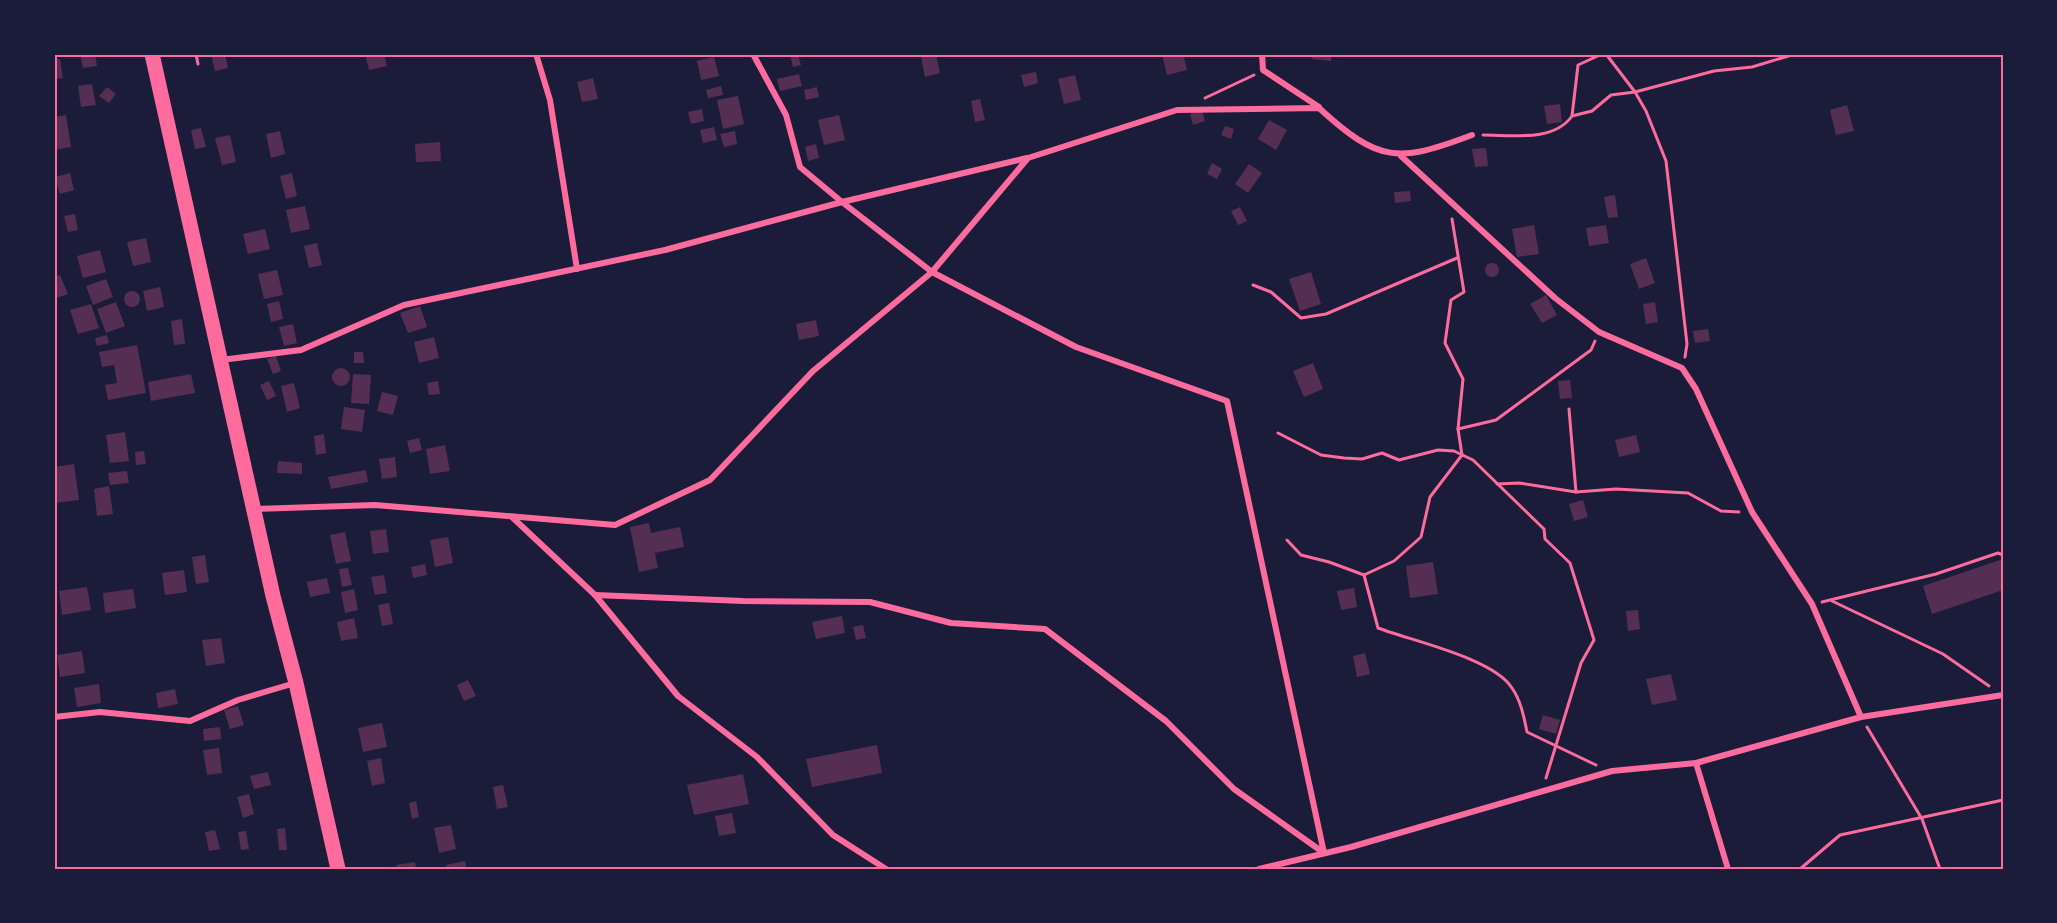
<svg xmlns="http://www.w3.org/2000/svg" width="2057" height="923" font-family="'Open Sans',sans-serif">
<style>
.building{fill:#542f53}
.lines{fill:none;stroke-linecap:round;stroke-linejoin:round}
.path{stroke:#ff6b9d;stroke-width:3}
.minor{stroke:#ff6b9d;stroke-width:6}
.primary{stroke:#ff6b9d;stroke-width:15}
.neatline{fill:none;stroke:#ff6b9d;stroke-width:2}
</style>
<rect width="100%" height="100%" fill="#1b1b3a"/>
<g class="building">
<polygon points="80,54 95,54 97,66 83,68"/>
<polygon points="211,54 225,54 228,68 215,71"/>
<polygon points="365,54 384,54 387,66 369,70"/>
<polygon points="790,54 798,54 801,65 793,67"/>
<polygon points="936,54 940,73 925,77 921,57"/>
<polygon points="1162,54 1183,54 1187,70 1167,75"/>
<polygon points="1313,54 1332,54 1331,61 1312,59"/>
<polygon points="714,57 719,76 701,80 697,61"/>
<polygon points="54,59 60,59 63,78 54,79"/>
<polygon points="1036,72 1038,83 1024,87 1021,75"/>
<polygon points="799,74 802,86 780,91 777,79"/>
<polygon points="1075,75 1081,100 1064,104 1058,79"/>
<polygon points="593,78 598,99 582,102 577,82"/>
<polygon points="92,84 96,105 81,107 78,86"/>
<polygon points="721,86 723,95 708,98 706,90"/>
<polygon points="107,87 116,94 109,103 99,96"/>
<polygon points="817,87 819,97 806,100 804,90"/>
<polygon points="738,96 744,124 723,129 717,100"/>
<polygon points="980,99 985,120 975,122 971,101"/>
<polygon points="1560,104 1562,122 1547,124 1544,106"/>
<polygon points="1847,105 1854,131 1836,135 1830,110"/>
<polygon points="702,109 704,121 691,124 688,112"/>
<polygon points="1202,110 1205,121 1193,125 1190,114"/>
<polygon points="66,115 71,147 54,150 54,117"/>
<polygon points="839,115 845,140 824,145 818,120"/>
<polygon points="1269,120 1287,130 1276,150 1258,139"/>
<polygon points="1225,126 1234,129 1231,139 1221,135"/>
<polygon points="714,127 717,140 703,143 700,130"/>
<polygon points="201,128 206,147 195,149 191,130"/>
<polygon points="280,131 285,154 271,158 266,134"/>
<polygon points="735,131 737,144 724,147 720,134"/>
<polygon points="230,135 236,162 222,165 215,138"/>
<polygon points="440,142 441,161 416,162 415,144"/>
<polygon points="816,144 819,158 808,161 805,147"/>
<polygon points="1486,148 1488,166 1475,167 1472,149"/>
<polygon points="1212,163 1222,169 1217,179 1207,174"/>
<polygon points="1249,164 1262,173 1248,193 1235,184"/>
<polygon points="70,173 74,190 60,194 55,177"/>
<polygon points="292,173 297,196 286,199 280,176"/>
<polygon points="1410,191 1411,201 1395,203 1394,192"/>
<polygon points="1615,195 1618,217 1608,218 1604,197"/>
<polygon points="305,206 310,229 291,233 286,210"/>
<polygon points="1240,207 1247,221 1238,225 1231,211"/>
<polygon points="75,214 78,230 68,232 64,216"/>
<polygon points="1534,225 1539,254 1517,257 1512,229"/>
<polygon points="1606,225 1609,243 1589,246 1586,228"/>
<polygon points="265,229 270,249 248,254 243,234"/>
<polygon points="146,238 151,262 133,266 127,242"/>
<polygon points="317,243 322,265 309,268 304,246"/>
<polygon points="100,250 106,272 83,278 77,256"/>
<polygon points="1646,258 1655,283 1639,289 1630,264"/>
<circle cx="1492" cy="270" r="7"/>
<polygon points="277,270 283,295 264,299 258,274"/>
<polygon points="1311,272 1321,304 1300,311 1289,279"/>
<polygon points="60,275 68,294 56,298 54,277"/>
<polygon points="106,279 113,297 93,305 86,286"/>
<polygon points="160,287 164,307 147,311 143,291"/>
<circle cx="132" cy="299" r="8"/>
<polygon points="1546,295 1557,315 1542,323 1530,304"/>
<polygon points="279,301 283,319 271,322 267,304"/>
<polygon points="116,302 125,326 106,333 97,309"/>
<polygon points="1655,302 1658,322 1646,324 1643,304"/>
<polygon points="91,304 99,328 78,334 70,310"/>
<polygon points="420,306 427,327 408,333 400,313"/>
<polygon points="182,319 185,344 174,345 171,321"/>
<polygon points="816,320 819,336 799,340 796,324"/>
<polygon points="293,324 297,343 284,346 279,327"/>
<polygon points="1708,329 1710,341 1695,343 1693,331"/>
<polygon points="107,335 109,343 97,346 95,338"/>
<polygon points="434,337 439,358 419,363 414,342"/>
<polygon points="137,345 146,393 108,400 105,385 117,383 114,365 102,367 99,352"/>
<polygon points="354,352 363,352 364,363 354,363"/>
<polygon points="276,356 281,371 273,374 267,359"/>
<polygon points="1313,363 1323,389 1304,397 1293,371"/>
<circle cx="341" cy="377" r="9"/>
<polygon points="191,374 195,393 151,401 148,382"/>
<polygon points="353,374 371,375 369,404 351,403"/>
<polygon points="1570,380 1572,398 1560,399 1558,381"/>
<polygon points="269,381 276,396 267,400 260,385"/>
<polygon points="438,381 440,394 429,395 427,383"/>
<polygon points="294,383 300,408 287,412 281,386"/>
<polygon points="382,392 398,396 393,415 377,411"/>
<polygon points="344,407 365,410 362,432 341,429"/>
<polygon points="125,432 129,461 110,463 106,435"/>
<polygon points="324,434 326,453 316,455 314,436"/>
<polygon points="1636,435 1640,452 1619,457 1615,440"/>
<polygon points="419,438 422,450 410,453 407,441"/>
<polygon points="445,445 450,471 430,474 426,449"/>
<polygon points="144,451 146,464 136,465 135,452"/>
<polygon points="395,457 397,477 382,479 379,459"/>
<polygon points="278,461 302,463 302,474 277,473"/>
<polygon points="74,464 79,500 54,503 54,467"/>
<polygon points="366,470 368,482 331,489 328,477"/>
<polygon points="127,471 129,483 110,485 108,473"/>
<polygon points="109,486 113,514 97,516 94,489"/>
<polygon points="1583,500 1588,517 1574,521 1569,504"/>
<polygon points="649,523 651,533 680,527 684,547 655,553 658,568 639,572 630,527"/>
<polygon points="386,529 389,552 373,554 370,531"/>
<polygon points="345,532 351,561 336,564 330,535"/>
<polygon points="448,537 453,563 435,567 430,540"/>
<polygon points="205,555 209,582 196,584 192,557"/>
<polygon points="2003,559 2003,590 1932,614 1923,586"/>
<polygon points="1433,562 1438,594 1410,598 1406,566"/>
<polygon points="425,564 427,575 413,578 411,567"/>
<polygon points="348,568 352,585 342,587 339,569"/>
<polygon points="184,570 187,592 165,595 162,573"/>
<polygon points="384,575 387,593 375,595 371,577"/>
<polygon points="327,578 330,593 310,597 307,582"/>
<polygon points="87,587 91,610 62,615 59,591"/>
<polygon points="1354,588 1357,607 1341,610 1337,591"/>
<polygon points="133,589 136,608 105,613 103,593"/>
<polygon points="354,589 358,610 345,613 341,592"/>
<polygon points="389,603 393,624 382,626 378,605"/>
<polygon points="1638,610 1640,629 1628,631 1626,611"/>
<polygon points="842,616 845,633 816,639 812,622"/>
<polygon points="354,618 358,638 341,641 337,622"/>
<polygon points="863,625 866,638 856,640 853,627"/>
<polygon points="221,638 225,663 206,666 202,640"/>
<polygon points="82,651 85,673 60,677 57,655"/>
<polygon points="1365,653 1370,674 1357,677 1353,656"/>
<polygon points="1671,674 1677,700 1652,705 1646,679"/>
<polygon points="468,680 476,696 464,701 457,685"/>
<polygon points="99,684 101,703 77,707 74,688"/>
<polygon points="175,689 178,704 158,708 156,693"/>
<polygon points="238,706 244,725 230,729 224,710"/>
<polygon points="1543,715 1560,720 1556,734 1539,729"/>
<polygon points="382,723 387,747 363,752 358,728"/>
<polygon points="220,727 221,739 204,741 203,729"/>
<polygon points="877,745 882,773 812,787 806,759"/>
<polygon points="219,748 222,773 207,775 203,750"/>
<polygon points="381,758 385,783 372,786 367,761"/>
<polygon points="268,772 271,785 254,789 250,776"/>
<polygon points="743,774 749,804 694,815 687,785"/>
<polygon points="503,785 508,807 497,809 493,787"/>
<polygon points="249,794 254,814 243,818 237,797"/>
<polygon points="416,801 419,817 412,819 409,803"/>
<polygon points="732,813 736,833 719,836 715,816"/>
<polygon points="451,825 456,849 439,853 434,828"/>
<polygon points="285,828 287,850 279,850 277,829"/>
<polygon points="215,830 220,849 209,851 205,832"/>
<polygon points="246,831 249,849 241,850 238,832"/>
<polygon points="465,861 467,869 447,869 446,865"/>
<polygon points="415,862 416,869 397,869 396,865"/>
</g>
<g class="lines">
<g class="path">
<polyline points="196,54 198,64"/>
<polyline points="1606,54 1635,92 1646,111 1666,161 1687,344 1685,357"/>
<polyline points="1205,98 1254,75"/>
<polyline points="1572,116 1578,65 1602,54"/>
<path d="M1483 135C1512 135 1554 142 1572 116L1592 111 1611 95 1635 92 1714 71 1752 67 1795 54"/>
<polyline points="1253,285 1271,292 1301,318 1326,314 1457,258"/>
<polyline points="1569,409 1576,492"/>
<polyline points="1458,429 1496,420 1591,350 1595,341"/>
<polyline points="1278,433 1321,455 1344,458 1362,459 1382,453 1399,460 1438,450 1454,451 1473,460 1544,529 1545,539 1570,563 1594,640 1581,663 1546,778"/>
<polyline points="1497,484 1519,483 1576,492 1616,489 1688,493 1721,511 1739,512"/>
<path d="M1287 540 1301 555 1329 562 1364 575 1378 628C1412 641 1493 658 1512 688 1521 701 1524 717 1527 732L1596 765"/>
<polyline points="1364,575 1394,561 1421,537 1430,497 1462,455 1458,429 1463,379 1445,343 1451,300 1464,292 1452,219"/>
<polyline points="1832,601 1943,654 1989,686"/>
<polyline points="1822,602 1936,574 1998,553 2003,555"/>
<polyline points="1867,727 1922,819 1940,869"/>
<polyline points="1800,869 1840,835 2003,800"/>
</g>
<g class="minor">
<polyline points="536,54 550,100 577,269"/>
<polyline points="753,54 786,115 800,167 842,202 1027,158"/>
<polyline points="1262,54 1263,70 1319,107"/>
<polyline points="1401,156 1555,298 1599,332 1682,368 1696,389 1752,512 1812,604 1861,717"/>
<polyline points="221,360 301,350 404,305 665,250 842,202 932,272 1076,347 1227,401 1324,853 1234,789 1166,721 1045,629 951,623 870,602 743,601 595,595"/>
<path d="M255 509 375 505 615 525 710 480 813 371 932 272 1028 158 1177 110 1319 108C1379 163 1398 163 1472 135"/>
<polyline points="512,517 595,595 678,696 757,757 833,835 886,869"/>
<polyline points="54,717 100,712 190,721 238,700 295,683"/>
<polyline points="1696,763 1728,869"/>
<polyline points="1259,869 1351,847 1612,771 1696,763 1861,717 2003,695"/>
</g>
<polyline class="primary" points="152,54 273,596 296,683 338,869"/>
</g>
<rect width="2057" height="923" fill="none" stroke="#1b1b3a" stroke-width="111"/>
<rect x="56" y="56" width="1946" height="812" class="neatline"/>
</svg>
